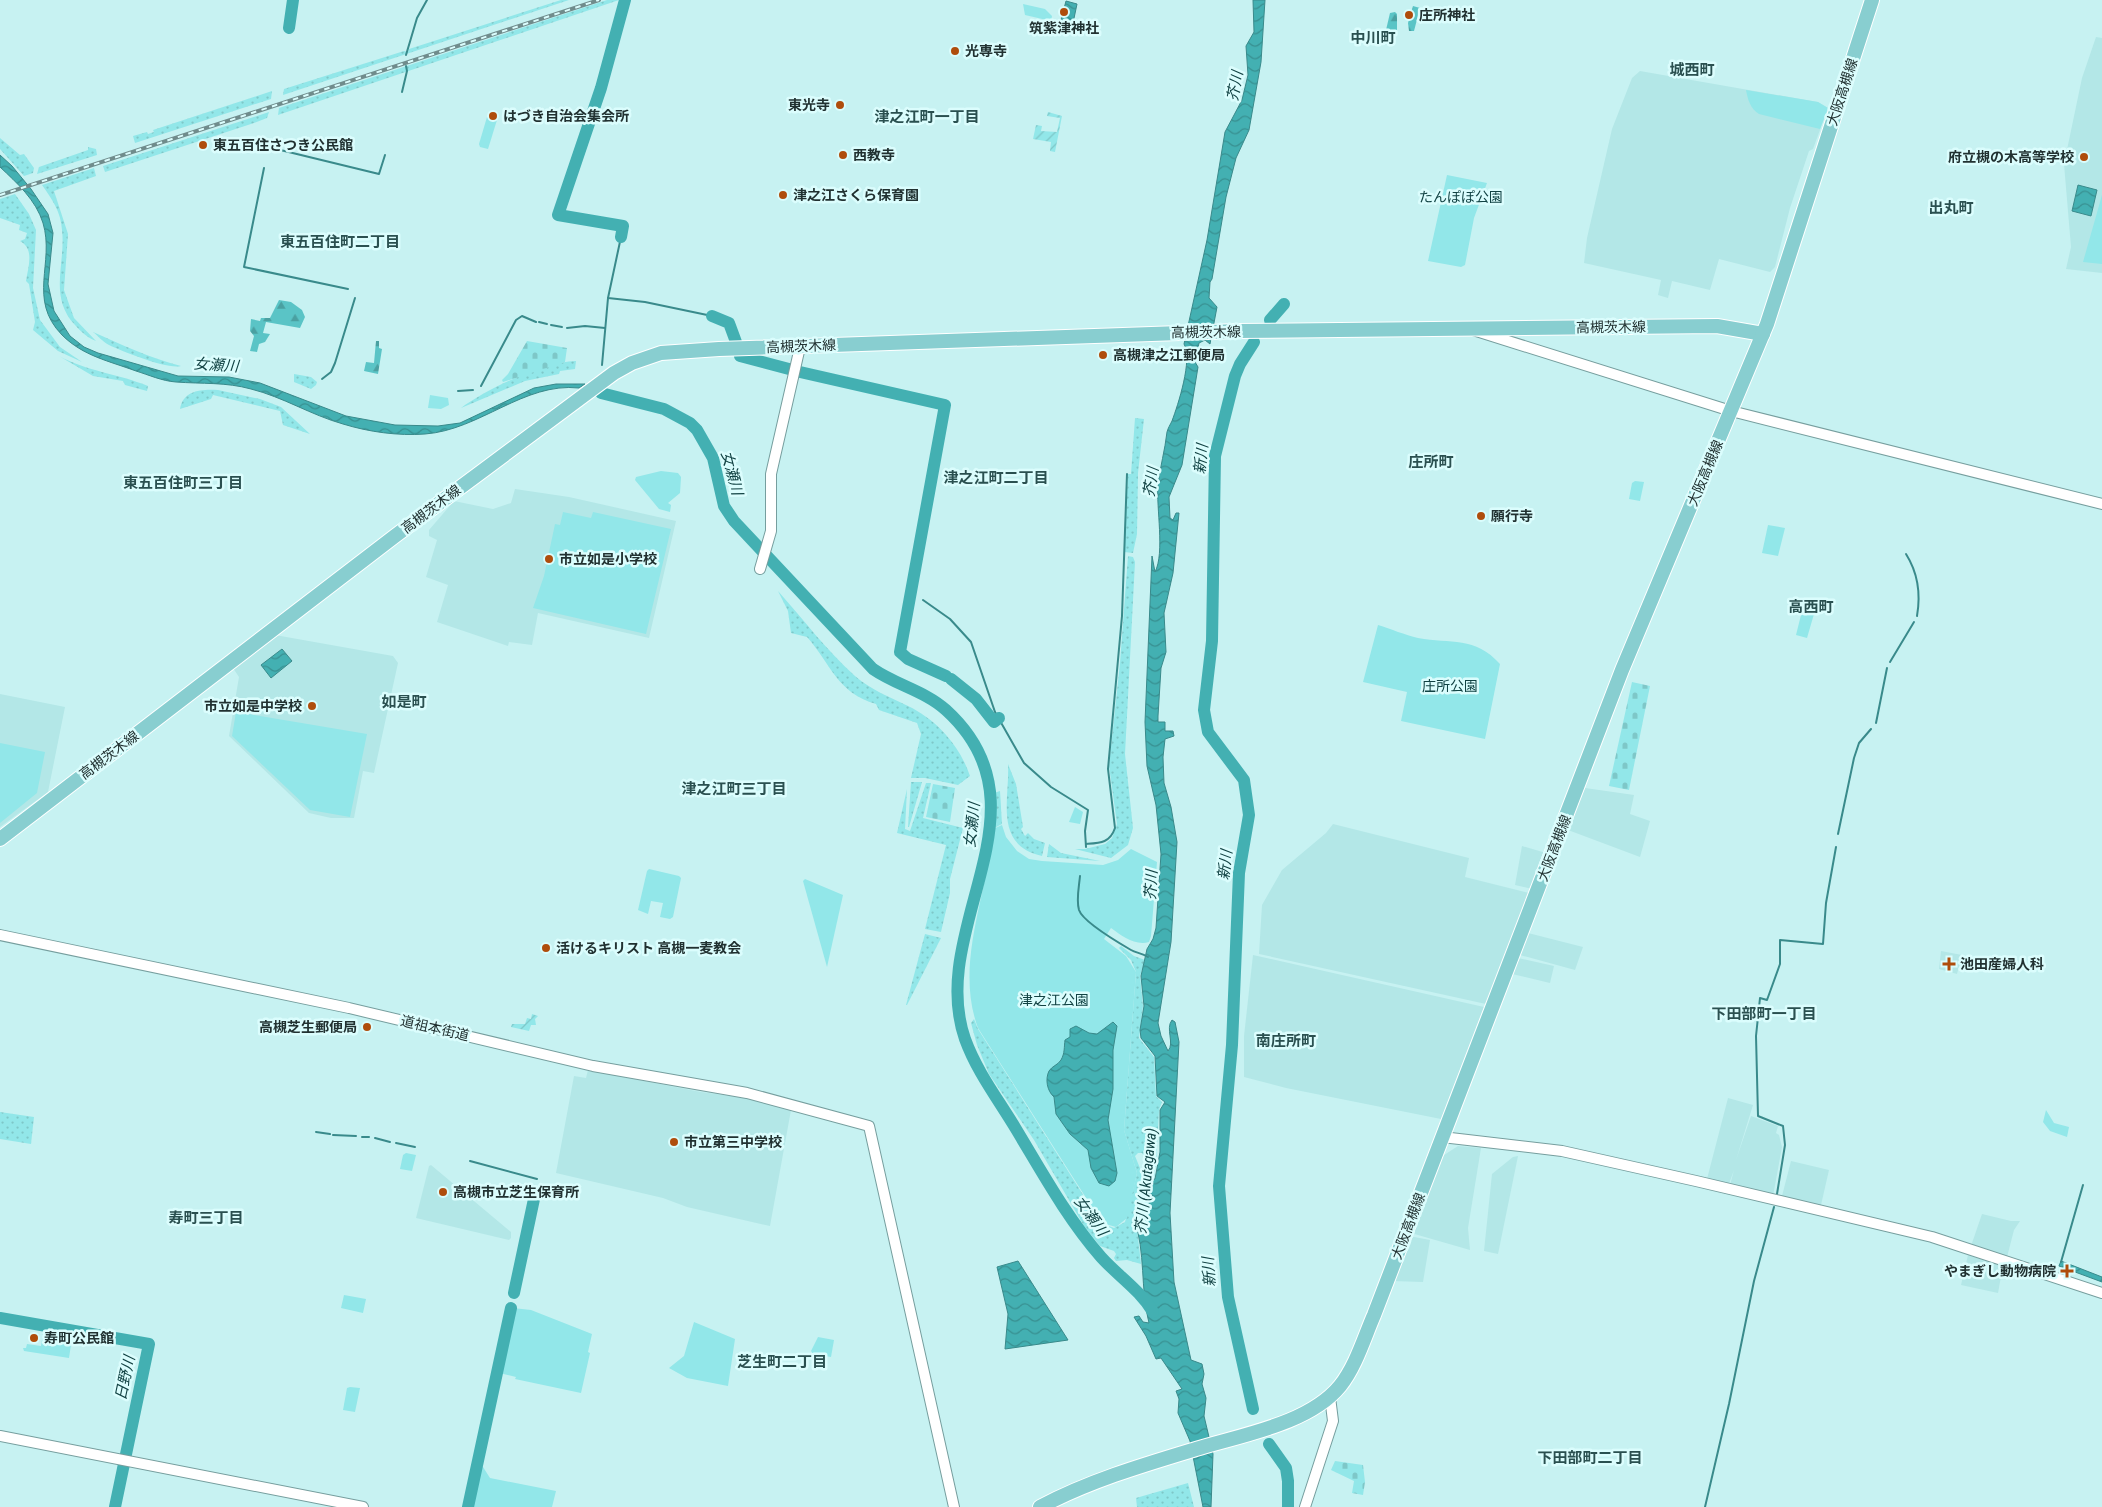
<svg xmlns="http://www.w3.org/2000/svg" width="2102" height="1507" font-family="'Roboto Condensed','Noto Sans JP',sans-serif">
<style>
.built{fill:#b3e7e7}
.grass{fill:url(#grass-dots)}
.forest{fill:url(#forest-firs)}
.cemetery{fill:url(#cemetery-stones)}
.park{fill:#92e7e9}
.garden{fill:url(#garden-furrows)}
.water{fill:url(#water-waves);stroke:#398a8b}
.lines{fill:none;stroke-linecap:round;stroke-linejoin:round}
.stream{stroke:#398a8b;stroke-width:2}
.river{stroke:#43b0b2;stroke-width:12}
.minor-casing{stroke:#769e9e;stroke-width:12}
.major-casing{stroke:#fff;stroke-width:16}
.minor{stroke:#fff;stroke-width:10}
.major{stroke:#88ced0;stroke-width:14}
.rail-casing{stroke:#708c8c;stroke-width:4}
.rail{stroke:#dbfdfd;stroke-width:2;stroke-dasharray:5.5;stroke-linecap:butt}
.poi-dot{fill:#af4d0c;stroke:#dbfdfd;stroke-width:2}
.labels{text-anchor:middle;stroke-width:5;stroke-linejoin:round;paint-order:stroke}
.poi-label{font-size:14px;font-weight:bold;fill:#213131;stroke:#dbfdfd;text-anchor:start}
.street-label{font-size:14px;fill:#213131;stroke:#dbfdfd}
.park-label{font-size:14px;fill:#114243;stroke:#dbfdfd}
.neighbourhood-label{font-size:15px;font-weight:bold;fill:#2a5050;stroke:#dbfdfd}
.water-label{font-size:15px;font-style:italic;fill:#124344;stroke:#dbfdfd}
</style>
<defs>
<pattern id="grass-dots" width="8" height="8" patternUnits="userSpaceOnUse" patternTransform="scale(1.25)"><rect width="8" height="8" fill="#92e7e9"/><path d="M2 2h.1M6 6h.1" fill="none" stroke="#7ec7c8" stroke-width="1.8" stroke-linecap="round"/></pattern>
<pattern id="forest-firs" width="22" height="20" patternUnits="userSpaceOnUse" patternTransform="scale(1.25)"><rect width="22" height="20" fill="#5ac4c6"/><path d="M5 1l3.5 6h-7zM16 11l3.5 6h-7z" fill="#4aa0a1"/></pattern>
<pattern id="cemetery-stones" width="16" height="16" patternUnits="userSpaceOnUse" patternTransform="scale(1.25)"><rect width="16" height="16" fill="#92e7e9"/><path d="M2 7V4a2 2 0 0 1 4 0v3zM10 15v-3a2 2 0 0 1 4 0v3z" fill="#7ec7c8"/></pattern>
<pattern id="garden-furrows" width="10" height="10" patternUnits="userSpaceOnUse" patternTransform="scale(1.25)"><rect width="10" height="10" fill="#92e7e9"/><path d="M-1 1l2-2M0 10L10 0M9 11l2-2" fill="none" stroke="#7ec7c8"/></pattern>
<pattern id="water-waves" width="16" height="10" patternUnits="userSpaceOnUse" patternTransform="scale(1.25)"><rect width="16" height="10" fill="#43b0b2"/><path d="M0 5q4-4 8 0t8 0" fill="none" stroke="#389091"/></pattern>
</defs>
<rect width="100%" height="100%" fill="#c7f2f2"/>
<g class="built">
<polygon points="2096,37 2102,38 2102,273 2066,269 2071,247 2064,164 2082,78"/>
<polygon points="1640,71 1818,102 1828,108 1813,149 1809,151 1790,208 1775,267 1770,272 1719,259 1710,290 1672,281 1668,298 1658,295 1661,280 1584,263 1587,238 1612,129 1632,78"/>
<polygon points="515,489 569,497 676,521 649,638 538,613 532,645 509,642 508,646 437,622 448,585 426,577 437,540 429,536 429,530 454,501 493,509 511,503"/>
<polygon points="275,635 393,656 398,663 374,773 363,771 354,818 331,818 309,813 229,736 239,677 233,668"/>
<polygon points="0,694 65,707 48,792 0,827"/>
<polygon points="1585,788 1634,795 1630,814 1650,821 1640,857 1568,830"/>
<polygon points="1333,824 1469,858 1465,877 1529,893 1486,1004 1259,954 1262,905 1282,870 1326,833"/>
<polygon points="1522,846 1546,853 1532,889 1515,885"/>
<polygon points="1528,933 1583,947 1575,970 1520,955"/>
<polygon points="1941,951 1962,955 1957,974 1939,969"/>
<polygon points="1253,955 1484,1007 1441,1119 1286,1088 1244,1077 1244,1036"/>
<polygon points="1518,958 1554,966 1550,983 1512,974"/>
<polygon points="588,1070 701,1092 746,1098 791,1110 770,1226 687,1207 663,1198 556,1173 574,1076 586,1078"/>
<polygon points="1728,1098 1753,1105 1736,1160 1751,1116 1778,1126 1776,1133 1779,1135 1782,1147 1773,1196 1730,1185 1734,1170 1729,1184 1707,1179"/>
<polygon points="1458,1146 1481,1148 1468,1228 1470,1250 1411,1233 1438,1159"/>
<polygon points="1518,1156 1498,1254 1484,1251 1492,1174 1513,1157"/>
<polygon points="1791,1161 1829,1170 1821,1205 1782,1196"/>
<polygon points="431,1165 511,1232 511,1238 509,1240 416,1218 429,1166"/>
<polygon points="1982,1214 2011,1221 2020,1221 2014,1230 2007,1257 1971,1246"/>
<polygon points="1409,1236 1430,1240 1423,1282 1392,1281"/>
<polygon points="1968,1255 2001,1266 2002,1271 1998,1293 1961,1285"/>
</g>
<g class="grass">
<polygon points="561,0 569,0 283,95 284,89 404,51 408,52 409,49"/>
<polygon points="607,0 619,0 278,115 279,108"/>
<polygon points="272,91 271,99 135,143 133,136 147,132 148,134 154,132 153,130"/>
<polygon points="269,112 267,118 254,123 105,172 103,166"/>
<polygon points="0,138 20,155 24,154 34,168 33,173 24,176 0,149"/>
<polygon points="88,147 96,149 97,155 37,174 39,167 88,150"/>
<path d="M94 168 96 176 54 191 68 234 64 290 74 318 96 341C88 338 81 332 75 325 48 296 66 264 62 230 61 212 52 199 42 185Z"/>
<path d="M15 194 29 214 36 230 33 288 40 320 60 347 82 362 58 351 33 330 35 322 29 284 26 281C28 267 35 249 20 241L25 239 27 233 19 230 20 225 0 218V199Z"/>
<path d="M93 332C120 344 150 358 181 366 168 370 122 351 109 345 103 342 98 336 93 332Z"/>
<path d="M59 356C86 371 119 374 148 386L147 391 125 385 123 381 93 376Z"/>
<path d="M576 361 575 369 560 371 559 374 525 381 461 408C487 389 543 362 576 361Z"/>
<polygon points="294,374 311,377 317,382 316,385 311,389 294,382"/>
<path d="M218 390 260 399 281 407 310 434 283 425 280 411 213 395 211 399 180 409C183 390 202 389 218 390Z"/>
<polygon points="1135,418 1144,419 1138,473 1137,534 1133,553 1124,552 1128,474 1131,474"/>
<polygon points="1128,556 1133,557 1135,562 1125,754 1133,828 1128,845 1111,858 1075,849 1085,849 1105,844 1112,838 1117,824 1109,766 1120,663"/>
<path d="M778 591C803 619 827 651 855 676 871 690 890 697 908 706 937 720 960 746 970 776L958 785 925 778H911L921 734 917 723 879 710 876 704C837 693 831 664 807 637L791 633 788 611Z"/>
<path d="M1008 764 1016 784 1023 827 1021 829 1025 836 1028 833 1034 839 1045 843 1042 856C993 845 1010 799 1008 764Z"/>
<polygon points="911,782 922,782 909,827 908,827"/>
<polygon points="926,783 931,783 923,818 963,828 950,879 950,893 941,932 925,929 946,845 897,833 907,789 905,829 910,831"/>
<polygon points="1000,791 1002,824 994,828 994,793"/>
<polygon points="1049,844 1061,853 1100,861 1047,857"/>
<polygon points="925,934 941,938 907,1005 906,1005"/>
<polygon points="1121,946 1134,956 1145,960 1140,976 1143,1006 1139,1038 1154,1057 1156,1096 1162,1102 1159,1110 1156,1167 1152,1165 1142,1153 1138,1153 1135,1156 1142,1173 1147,1174 1151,1169 1155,1170 1154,1179 1149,1180 1148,1203 1147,1206 1139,1201 1139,1210 1135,1211 1137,1216 1133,1219 1137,1229 1141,1264 1127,1260 1116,1261 1114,1258 1116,1254 1114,1251 1100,1246 1084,1226 1034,1140 989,1074 977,1045 971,1023 974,1019 978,1029 1101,1223 1114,1228 1125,1222 1137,1173 1124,1130 1136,972 1131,960 1119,948"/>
<polygon points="0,1112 34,1117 31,1144 0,1139"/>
<polygon points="1188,1483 1194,1507 1137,1507 1136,1498"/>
</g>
<g class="forest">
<polygon points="1413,6 1420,8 1414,31 1409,31 1408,23"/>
<polygon points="1395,12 1397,14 1397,31 1386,30 1390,13"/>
<polygon points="279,300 291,302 302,310 305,317 300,328 266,322 263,333 270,334 265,342 259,344 257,352 250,351 254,336 250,331 251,319 260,321 261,318 270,318"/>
<polygon points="376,341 379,341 379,348 382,349 378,374 364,371 366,362 374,363"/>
</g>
<g class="cemetery">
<polygon points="527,341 567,348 565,362 503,382 502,380 508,374"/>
<polygon points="1632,682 1650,686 1629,790 1609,786"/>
<polygon points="933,784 955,788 950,822 926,817"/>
<polygon points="1335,1461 1363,1465 1365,1482 1363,1495 1352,1493 1354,1481 1331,1470"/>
</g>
<g class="park">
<polygon points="1023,4 1045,9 1052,16 1051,21 1025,15"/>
<path d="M1746 90 1818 102 1828 108 1820 129 1759 114C1750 108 1748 100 1746 90Z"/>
<polygon points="487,117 497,120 488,149 480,147 479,144"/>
<polygon points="1447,175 1487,183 1474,218 1465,265 1461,267 1428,261"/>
<polygon points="2102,195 2102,264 2083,262"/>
<polygon points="430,395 448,398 449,405 441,409 428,408"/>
<polygon points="661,471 678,473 681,477 680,493 668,503 671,505 670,512 659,509 635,480 636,477"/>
<polygon points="1635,481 1644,482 1640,501 1629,499 1632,483"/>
<polygon points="563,512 591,518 593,512 671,529 646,634 533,608 544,576 555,524 560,525"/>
<polygon points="1768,525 1785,528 1778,556 1762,553"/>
<polygon points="1802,611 1814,614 1807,638 1796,635"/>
<path d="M1378 625C1391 629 1405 635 1418 638 1451 644 1475 636 1500 664L1485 739 1401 721 1407 692 1363 682Z"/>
<polygon points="236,712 367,734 350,817 310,810 232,736"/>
<polygon points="0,743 45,752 37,793 0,823"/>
<polygon points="1075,807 1083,812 1080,824 1069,822"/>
<path d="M1002 825 1006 837 1017 851 1029 859 1042 861 1103 865 1118 860 1131 849 1157 862 1151 936 1149 942C1135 946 1122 936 1111 928L1104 939 1126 956 1136 972 1124 1130 1137 1173 1127 1218 1116 1227 1102 1223 978 1028C954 964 988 894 993 829Z"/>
<polygon points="649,869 679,876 681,878 673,917 670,919 660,917 663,903 651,901 648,914 638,910 647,871"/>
<polygon points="805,879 843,895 827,967 803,881"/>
<polygon points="2046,1110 2054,1123 2069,1127 2067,1137 2050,1131 2043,1122"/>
<polygon points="406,1153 416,1155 412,1171 400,1169 403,1155"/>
<polygon points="344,1295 366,1299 363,1313 341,1308"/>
<polygon points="513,1308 531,1310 592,1334 588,1352 590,1353 581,1393 515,1379 516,1377 499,1373"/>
<polygon points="694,1322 735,1339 728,1386 687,1378 669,1368 684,1356"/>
<polygon points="43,1333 72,1338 69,1358 24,1351 23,1348 26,1348 27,1344 41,1346"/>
<polygon points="818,1337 834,1340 831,1357 813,1354 811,1351"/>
<polygon points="350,1387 360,1388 355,1412 343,1410 347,1388"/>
<polygon points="479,1466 483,1467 490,1478 556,1491 552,1507 470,1507"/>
</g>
<g class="garden">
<polygon points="1048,112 1062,116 1055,152 1050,151 1051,142 1033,139 1036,125 1042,126 1041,131 1057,132 1060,118 1047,116"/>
<polygon points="532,1014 538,1016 535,1019 536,1025 531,1025 529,1031 511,1027 512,1024 525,1024 527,1018 531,1019"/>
</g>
<g class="water">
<path d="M1253 0H1265L1261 62 1249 130 1236 158 1226 197 1212 279 1210 282 1209 298 1217 307 1210 344 1205 340 1199 343 1195 362 1198 367 1182 465 1169 497 1170 518 1173 520 1176 513H1179L1173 573 1164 613 1166 652 1161 668 1158 716V722H1165V731H1173L1174 736 1165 739 1163 757 1164 783 1171 807 1177 842 1171 942 1158 1023 1161 1036 1168 1051C1175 1043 1165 1029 1172 1020L1175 1022 1179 1042 1170 1213 1174 1282 1191 1360 1202 1364 1204 1374 1202 1384 1206 1398 1204 1416 1213 1454 1211 1507H1203L1190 1441 1178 1413 1179 1399 1176 1391 1182 1389 1161 1358 1156 1359 1146 1336 1134 1317 1139 1316 1143 1322 1149 1323C1140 1289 1146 1252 1134 1219L1138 1217 1136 1211 1139 1210V1202L1147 1207 1149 1204V1181L1155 1179 1160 1152V1110L1165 1102 1157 1096 1155 1056 1141 1038 1140 1030 1144 1006 1141 976 1147 949 1153 939 1156 928 1161 854 1156 805 1147 766 1145 722 1152 556 1155 572C1165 553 1156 507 1158 485 1160 467 1165 450 1167 432 1168 428 1170 425 1172 421 1178 405 1193 359 1184 344L1207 240 1225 132 1242 100 1248 75 1246 46 1254 32Z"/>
<polygon points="1066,1 1077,4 1073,23 1061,20"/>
<path d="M0 155 12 166 31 189 48 214 53 233 48 284 54 311 70 336 84 347 98 353 178 376 229 377 260 383 346 416 395 425 438 426 460 423 534 388 556 384H585L579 388C524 382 480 430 425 434 398 436 369 432 343 424 311 415 283 397 251 389 226 382 202 384 176 382 162 381 149 375 136 371 109 361 83 356 62 335 27 299 55 263 43 223 36 200 17 183 0 167Z"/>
<polygon points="2078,185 2097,190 2091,216 2072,211"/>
<polygon points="282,649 292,661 271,678 261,665"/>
<path d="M1113 1022 1117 1026 1113 1050V1089L1108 1120 1117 1173 1115 1181 1109 1186 1099 1183 1091 1168 1088 1150 1070 1134 1056 1114 1054 1097C1047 1091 1045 1079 1049 1071 1052 1066 1058 1065 1061 1060 1065 1053 1064 1047 1065 1040L1070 1037V1029L1076 1026 1089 1033 1097 1034Z"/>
<polygon points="1018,1261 1068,1340 1005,1349 1008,1314 997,1267"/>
<polygon points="2061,1261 2102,1277 2102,1282 2059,1266"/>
</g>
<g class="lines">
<g class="stream">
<polyline points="406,55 417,18 427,0"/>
<polyline points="402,92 407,71 406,66"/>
<polyline points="268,147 379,174 385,155"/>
<polyline points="264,168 244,267 348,289"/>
<polyline points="621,237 608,298 645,302 712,316"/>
<polyline points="539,322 547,324"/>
<polyline points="551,325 562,327"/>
<polyline points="567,328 585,326 605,328"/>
<polyline points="602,365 608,298"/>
<polyline points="322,379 331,372 335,363 355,298"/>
<polyline points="481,386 516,320 522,316 536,322"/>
<polyline points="458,391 473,390"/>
<path d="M1906 554C1918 573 1921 593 1917 616"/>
<polyline points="923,600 950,619 971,642 995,712 1024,763 1051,787 1088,810 1085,831 1086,847"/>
<polyline points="1890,662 1914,622"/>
<polyline points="1876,723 1887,668"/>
<polyline points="1838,834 1854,758 1859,743 1871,729"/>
<path d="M1086 844C1100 843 1110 843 1115 828L1108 769 1122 616 1127 474"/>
<path d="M1080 876C1079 887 1076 900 1079 910 1083 922 1119 943 1131 950 1136 953 1142 953 1148 957"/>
<polyline points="316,1132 330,1134"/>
<polyline points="333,1135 356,1136"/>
<polyline points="362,1137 369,1137"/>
<polyline points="375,1138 390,1142"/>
<polyline points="396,1143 415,1147"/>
<polyline points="470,1161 537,1179"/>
<polyline points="1777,1194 1785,1145 1783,1126 1758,1116 1756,1036 1760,998 1767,1000 1780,964 1780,940 1823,944 1826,903 1836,847"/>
<polyline points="2061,1262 2083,1185"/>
<polyline points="1705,1507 1729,1404 1754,1281 1774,1207"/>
</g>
<g class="river">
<polyline points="289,28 293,0"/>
<polyline points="621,237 623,226 558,215 601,88 625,0"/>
<polyline points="712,316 729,323 736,342"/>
<polyline points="1270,320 1284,304"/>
<polyline points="740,356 789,369"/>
<polyline points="800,372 945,405 900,652 908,659 946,676"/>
<path d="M601 393 664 409 690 423 697 430 713 458 724 506 734 521 873 669C896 685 925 691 946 710 1055 809 926 927 965 1039 977 1072 998 1099 1016 1129 1042 1172 1067 1218 1101 1257 1118 1276 1140 1290 1153 1312"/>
<polyline points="951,679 976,699 994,722 999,718"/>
<polyline points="514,1293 534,1199"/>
<polyline points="0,1318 149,1344 115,1507"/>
<polyline points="1253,1409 1228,1297 1219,1186 1232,1045 1239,873 1249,815 1244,780 1208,732 1204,710 1212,641 1215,456 1235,376 1240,364 1254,342"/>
<polyline points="1269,1444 1286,1468 1288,1481 1288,1507"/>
<polyline points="468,1507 511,1308"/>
</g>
<defs>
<g id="minor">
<polyline points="1473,330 1731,411 2102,504"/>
<polyline points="760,569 771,531 771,474 800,347"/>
<polyline points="0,935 349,1008 593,1066 747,1093 869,1126 954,1507"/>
<polyline points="1442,1137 1562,1151 1696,1181 1932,1237 2102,1293"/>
<polyline points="0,1436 363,1507"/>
<polyline points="1305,1507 1333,1421 1330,1397"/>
</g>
<g id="major">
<polyline points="0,839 395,536 614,373 632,363 661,353 719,349 1237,331 1717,326 1763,334"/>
<path d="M1040 1507C1089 1481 1143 1465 1196 1449 1241 1435 1309 1424 1340 1386 1356 1366 1364 1338 1374 1315L1622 670 1767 324 1872 0"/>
</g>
</defs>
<use href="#minor" class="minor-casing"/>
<use href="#major" class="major-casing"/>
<use href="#minor" class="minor"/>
<use href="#major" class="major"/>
<defs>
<polyline id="rail" points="0,195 599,0"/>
</defs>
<use href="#rail" class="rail-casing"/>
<use href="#rail" class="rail"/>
</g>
<g class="poi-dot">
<circle cx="1064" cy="12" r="5"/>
<circle cx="1409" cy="15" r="5"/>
<circle cx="955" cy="51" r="5"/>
<circle cx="840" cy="105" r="5"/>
<circle cx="493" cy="116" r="5"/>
<circle cx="203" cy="145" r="5"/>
<circle cx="843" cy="155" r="5"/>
<circle cx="2084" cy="157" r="5"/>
<circle cx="783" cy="195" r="5"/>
<circle cx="1103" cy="355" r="5"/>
<circle cx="1481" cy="516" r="5"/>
<circle cx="549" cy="559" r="5"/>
<circle cx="312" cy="706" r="5"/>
<circle cx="546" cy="948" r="5"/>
<path d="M1946.5 956.5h5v5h5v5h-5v5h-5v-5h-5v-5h5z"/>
<circle cx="367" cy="1027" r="5"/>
<circle cx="674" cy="1142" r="5"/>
<circle cx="443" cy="1192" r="5"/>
<path d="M2064.5 1263.5h5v5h5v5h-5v5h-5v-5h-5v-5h5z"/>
<circle cx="34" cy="1338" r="5"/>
</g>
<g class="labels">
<g class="poi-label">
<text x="1419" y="20">庄所神社</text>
<text x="1064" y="33" text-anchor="middle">筑紫津神社</text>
<text x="965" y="56">光専寺</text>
<text x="830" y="110" text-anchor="end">東光寺</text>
<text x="503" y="121">はづき自治会集会所</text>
<text x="213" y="150">東五百住さつき公民館</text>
<text x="853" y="160">西教寺</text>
<text x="2074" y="162" text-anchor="end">府立槻の木高等学校</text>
<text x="793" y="200">津之江さくら保育園</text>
<text x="1113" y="360">高槻津之江郵便局</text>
<text x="1491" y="521">願行寺</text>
<text x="559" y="564">市立如是小学校</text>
<text x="302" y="711" text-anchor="end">市立如是中学校</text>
<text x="556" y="953">活けるキリスト 高槻一麦教会</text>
<text x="1960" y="969">池田産婦人科</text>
<text x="357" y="1032" text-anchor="end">高槻芝生郵便局</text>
<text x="684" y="1147">市立第三中学校</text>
<text x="453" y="1197">高槻市立芝生保育所</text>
<text x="2056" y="1276" text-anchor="end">やまぎし動物病院</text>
<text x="44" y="1343">寿町公民館</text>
</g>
<g class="street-label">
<text transform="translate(1842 92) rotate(-72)" y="5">大阪高槻線</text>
<text transform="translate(1611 327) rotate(-1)" y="5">高槻茨木線</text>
<text transform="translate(1206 332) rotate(-1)" y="5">高槻茨木線</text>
<text transform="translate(801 346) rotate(-2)" y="5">高槻茨木線</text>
<text transform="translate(1705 473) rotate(-67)" y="5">大阪高槻線</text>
<text transform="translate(431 509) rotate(-37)" y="5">高槻茨木線</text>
<text transform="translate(109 755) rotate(-37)" y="5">高槻茨木線</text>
<text transform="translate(1554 848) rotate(-69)" y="5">大阪高槻線</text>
<text transform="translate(435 1028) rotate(13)" y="5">道祖本街道</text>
<text transform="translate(1408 1226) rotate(-69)" y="5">大阪高槻線</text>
</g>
<g class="park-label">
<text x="1461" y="202">たんぽぽ公園</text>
<text x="1450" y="691">庄所公園</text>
<text x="1054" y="1005">津之江公園</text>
</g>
<g class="neighbourhood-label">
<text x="1373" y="43">中川町</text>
<text x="1692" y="75">城西町</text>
<text x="927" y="122">津之江町一丁目</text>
<text x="1951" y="213">出丸町</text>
<text x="340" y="247">東五百住町二丁目</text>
<text x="1431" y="467">庄所町</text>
<text x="996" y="483">津之江町二丁目</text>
<text x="183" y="488">東五百住町三丁目</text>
<text x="1811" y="612">高西町</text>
<text x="404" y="707">如是町</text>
<text x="734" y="794">津之江町三丁目</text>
<text x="1764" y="1019">下田部町一丁目</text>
<text x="1286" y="1046">南庄所町</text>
<text x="206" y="1223">寿町三丁目</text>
<text x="782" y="1367">芝生町二丁目</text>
<text x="1590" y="1463">下田部町二丁目</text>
</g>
<g class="water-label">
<text transform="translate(1235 86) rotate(-80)" y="5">芥川</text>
<text transform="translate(216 365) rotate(4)" y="5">女瀬川</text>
<text transform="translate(1201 459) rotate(-84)" y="5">新川</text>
<text transform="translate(732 473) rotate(75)" y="5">女瀬川</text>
<text transform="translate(1151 482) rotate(-82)" y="5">芥川</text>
<text transform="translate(972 825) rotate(-84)" y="5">女瀬川</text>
<text transform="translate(1225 865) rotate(-83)" y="5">新川</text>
<text transform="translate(1151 885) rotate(-87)" y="5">芥川</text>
<text transform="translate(1146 1181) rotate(-84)" y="5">芥川 (Akutagawa)</text>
<text transform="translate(1091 1216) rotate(54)" y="5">女瀬川</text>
<text transform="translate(1209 1272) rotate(-94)" y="5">新川</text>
<text transform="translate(125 1378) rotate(-78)" y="5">日野川</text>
</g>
</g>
</svg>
